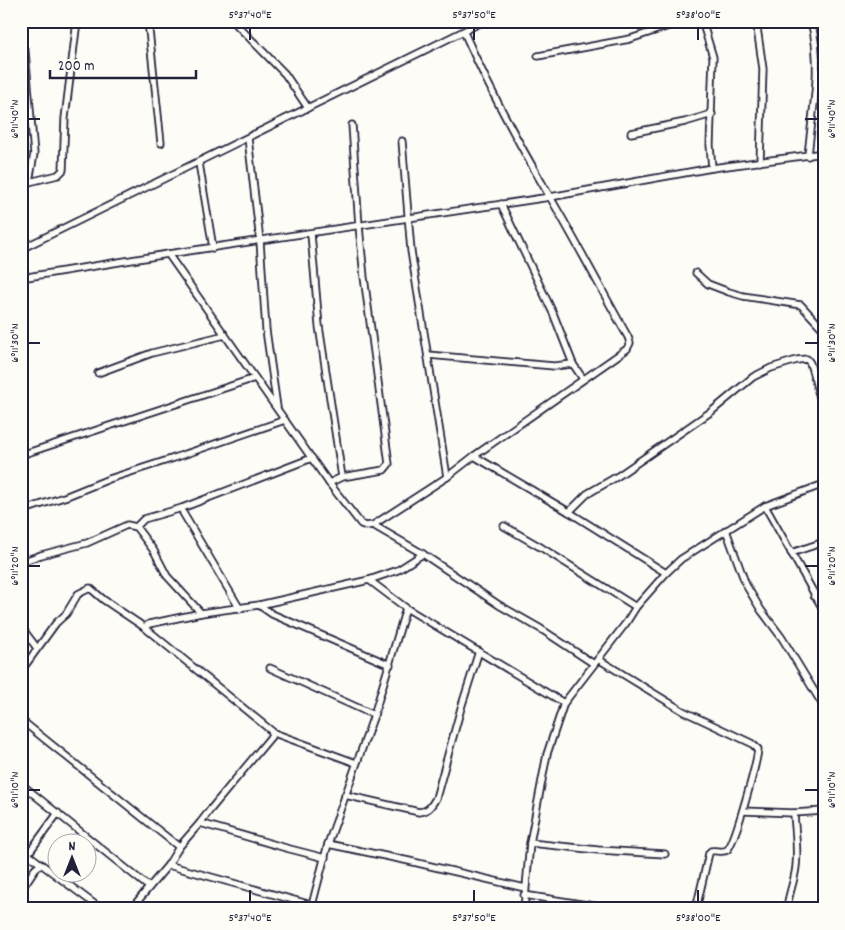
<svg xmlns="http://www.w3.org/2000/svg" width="845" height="930" font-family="Dekko,sans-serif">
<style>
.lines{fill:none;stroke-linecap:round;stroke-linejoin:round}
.street-casing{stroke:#22223b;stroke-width:9}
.street{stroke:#fdfcf7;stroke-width:5.5}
.ticks{fill:none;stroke:#22223b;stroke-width:2}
.neatline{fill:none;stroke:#22223b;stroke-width:2}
.ticks-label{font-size:12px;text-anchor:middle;fill:#22223b}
</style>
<rect width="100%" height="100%" fill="#fdfcf7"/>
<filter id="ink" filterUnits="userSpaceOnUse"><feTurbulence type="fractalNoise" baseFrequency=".02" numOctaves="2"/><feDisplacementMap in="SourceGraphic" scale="10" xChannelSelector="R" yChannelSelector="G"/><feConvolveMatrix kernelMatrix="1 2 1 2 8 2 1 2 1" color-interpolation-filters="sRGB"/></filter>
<g filter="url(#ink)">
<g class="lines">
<defs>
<g id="street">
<polyline points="148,21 161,143"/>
<polyline points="233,21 285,74 308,108"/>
<polyline points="702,21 713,57 710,145 712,168"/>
<polyline points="756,21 763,69 760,162"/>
<polyline points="25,51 34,154 29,182"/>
<polyline points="538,56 630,39 675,24 691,21"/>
<polyline points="631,133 685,122 712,114"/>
<polyline points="248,138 260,241 266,330 277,407"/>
<polyline points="402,141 411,251 447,477"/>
<path d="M808 156C812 111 823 66 811 21"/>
<polyline points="199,163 213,248"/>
<polyline points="21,184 58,175 63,170 65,118 77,21"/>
<polyline points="501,204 553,313 573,364 583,379"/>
<polyline points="311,234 319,326 342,477"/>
<polyline points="21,249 484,21"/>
<path d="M168 254 329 483 361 524 366 526 373 525 447 477 474 456 627 349 630 343 628 337C602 291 577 243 550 197 519 144 489 89 464 32"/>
<polyline points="696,273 708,284 729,292 743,296 801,305 824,330"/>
<polyline points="21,278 168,254 550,197 712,168 824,153"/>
<polyline points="428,355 554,366 573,364"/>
<polyline points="98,373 152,353 225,335"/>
<polyline points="814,377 824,364"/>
<polyline points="21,455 255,378"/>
<polyline points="474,456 569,512 666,573"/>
<polyline points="329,483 342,477 384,470 389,464 364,277 359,226 352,125"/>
<polyline points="765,506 824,611"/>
<polyline points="182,508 183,513 240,609"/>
<polyline points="21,511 67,496 109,479 171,459 285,420"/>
<polyline points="569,512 587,494 618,476 712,411 753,377 771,368 797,360 807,359 810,363 824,412"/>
<polyline points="373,525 423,554 499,605 541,629 594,664"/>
<polyline points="504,526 542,548 636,607"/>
<polyline points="136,527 144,519 182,508 312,458"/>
<polyline points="726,530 746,585 761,610 782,638 824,707"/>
<polyline points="791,553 824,542"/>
<polyline points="21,562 41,555 87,543 127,525 136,527 154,551 167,576 201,613"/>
<polyline points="369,580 406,608 564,703"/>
<polyline points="814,596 824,592"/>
<polyline points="259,605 272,614 390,665"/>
<polyline points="21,627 37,648"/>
<polyline points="144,627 149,624 201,613 259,605 369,580 398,570 423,554"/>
<path d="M598 659 683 711 751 743 758 749C757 762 735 844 727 850 723 853 716 850 711 851L709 853 696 909"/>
<polyline points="270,668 374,715"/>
<polyline points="21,671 56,623 66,614 78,594 90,588 104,600 144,627 274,733 356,763"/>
<polyline points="21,720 179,847"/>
<polyline points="21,784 149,887"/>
<path d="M345 795 419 812C428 811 431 807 436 798L461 708 479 651"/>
<polyline points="743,811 794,813 824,811"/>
<polyline points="200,823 286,848 325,858"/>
<polyline points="530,843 598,850 665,854"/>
<polyline points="328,844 374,715 406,608"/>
<polyline points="21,849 101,909"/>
<polyline points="28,854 58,813"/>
<polyline points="168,865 326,909"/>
<polyline points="21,890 35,869 41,864"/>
<polyline points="524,895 613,909"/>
<polyline points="131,909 168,865 179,847 200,823 210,810 274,733"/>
<polyline points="311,909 328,844 409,861 525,888"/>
<polyline points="524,909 530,843 547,754 564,703 626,623 636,607 666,573 681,559 765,506 824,484"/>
<path d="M787 909C788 896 793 885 795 873 799 854 795 832 794 813"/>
</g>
</defs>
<use href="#street" class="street-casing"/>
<use href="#street" class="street"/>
</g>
</g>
<path class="ticks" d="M250 28V40M474 28V40M698 28V40M28 119H40M805 119H818M28 343H40M805 343H818M28 566H40M805 566H818M28 790H40M805 790H818M250 890V902M474 890V902M698 890V902"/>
<rect width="845" height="930" fill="none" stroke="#fdfcf7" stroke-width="55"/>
<g transform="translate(72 858)"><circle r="24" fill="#fdfcf7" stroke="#a5a5ac"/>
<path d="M0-4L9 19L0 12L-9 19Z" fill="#22223b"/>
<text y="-8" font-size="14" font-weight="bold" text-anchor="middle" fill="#22223b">N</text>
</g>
<path d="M50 70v8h146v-8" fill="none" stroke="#22223b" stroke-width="2.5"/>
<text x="58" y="70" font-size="15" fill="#22223b" stroke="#fdfcf7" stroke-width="4" paint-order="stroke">200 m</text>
<rect x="28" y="28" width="790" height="874" class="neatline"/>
<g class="ticks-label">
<text x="250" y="18">5°37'40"E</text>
<text x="474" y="18">5°37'50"E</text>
<text x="698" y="18">5°38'00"E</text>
<text transform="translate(14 119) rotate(-90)" y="4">6°11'40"N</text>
<text transform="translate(831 119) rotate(-90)" y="4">6°11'40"N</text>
<text transform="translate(14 343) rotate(-90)" y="4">6°11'30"N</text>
<text transform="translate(831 343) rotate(-90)" y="4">6°11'30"N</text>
<text transform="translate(14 566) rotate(-90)" y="4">6°11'20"N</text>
<text transform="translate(831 566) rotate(-90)" y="4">6°11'20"N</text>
<text transform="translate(14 790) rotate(-90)" y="4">6°11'10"N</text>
<text transform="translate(831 790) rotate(-90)" y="4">6°11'10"N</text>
<text x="250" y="921">5°37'40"E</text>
<text x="474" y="921">5°37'50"E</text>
<text x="698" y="921">5°38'00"E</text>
</g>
</svg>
